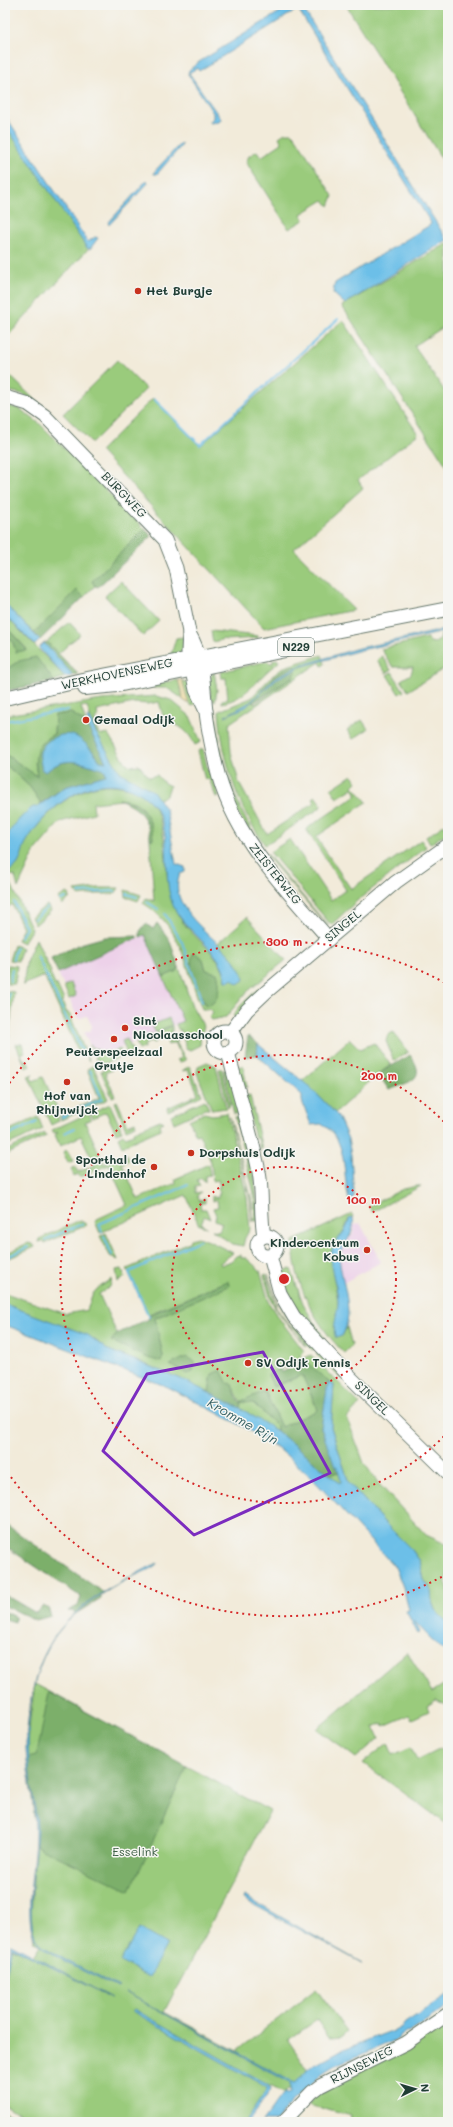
<svg xmlns="http://www.w3.org/2000/svg" width="453" height="2127" font-family="Mali,sans-serif">
<style>
.built{fill:#edd1e9}
.green{fill:#9acb7b;stroke:#5c8458;fill-rule:evenodd}
.forest{fill:#7baf6b;stroke:#4d7650}
.sand{fill:#eeda9e;stroke:#868c69}
.water{fill:#6cbfe8;stroke:#467e8e}
.lines{fill:none;stroke-linecap:round;stroke-linejoin:round}
.stream{stroke:#6cbfe8;stroke-width:2}
.secondary-casing{stroke:#697a6e;stroke-width:15}
.primary-casing{stroke:#697a6e;stroke-width:16}
.secondary{stroke:#fff;stroke-width:13}
.primary{stroke:#fff;stroke-width:14}
.marked{fill:none;stroke:#7b2cbf;stroke-width:3;stroke-linejoin:round}
.ring{fill:none;stroke:#d62828;stroke-width:2;stroke-dasharray:2 4}
.poi-dot{fill:#c8321e;stroke:#f6f6f2;stroke-width:1.5}
.labels{text-anchor:middle;stroke-width:3;stroke-linejoin:round;paint-order:stroke}
.shield{fill:#f6f6f2;stroke:#60746d;stroke-width:1}
.shield-label{font-size:11px;font-weight:bold;fill:#1f3d34}
.poi-label{font-size:12px;font-weight:bold;fill:#1f3d34;stroke:#f6f6f2;text-anchor:start}
.street-label{font-size:12px;fill:#1f3d34;stroke:#f6f6f2}
.park-label{font-size:12px;fill:#3e6046;stroke:#f6f6f2}
.water-label{font-size:13px;font-style:italic;fill:#325e61;stroke:#f6f6f2}
.centre{fill:#d62828;stroke:#f6f6f2;stroke-width:2}
.ring-label{font-size:12px;text-anchor:middle;font-weight:bold;fill:#d62828;stroke:#f6f6f2;stroke-width:3;stroke-linejoin:round;paint-order:stroke}
</style>
<rect width="100%" height="100%" fill="#f6f6f2"/>
<filter id="ink" filterUnits="userSpaceOnUse"><feTurbulence type="fractalNoise" baseFrequency=".025" numOctaves="2"/><feDisplacementMap in="SourceGraphic" scale="8" xChannelSelector="R" yChannelSelector="G"/><feConvolveMatrix kernelMatrix="1 2 1 2 8 2 1 2 1" color-interpolation-filters="sRGB"/></filter>
<filter id="wash" filterUnits="userSpaceOnUse"><feTurbulence type="fractalNoise" baseFrequency=".012" numOctaves="4" result="noise"/><feDisplacementMap in="SourceGraphic" scale="16" xChannelSelector="R" yChannelSelector="G"/><feGaussianBlur stdDeviation="0.9" result="paint"/><feColorMatrix in="noise" values="0 0 0 0 0 0 0 0 0 0 0 0 0 0 0 0 0 1.4 0 .05"/><feComposite in="paint" operator="in"/></filter>
<g filter="url(#wash)">
<rect width="100%" height="100%" fill="#f2ebda"/>
<g class="built">
<polygon points="145,935 183,1021 96,1059 84,1033 90,1031 92,1026 87,1016 78,1019 58,973"/>
<polygon points="360,1223 381,1262 343,1283 339,1256 342,1249 353,1233 354,1225"/>
</g>
<g class="green">
<polygon points="346,5 448,5 448,169"/>
<polygon points="5,118 89,248 5,339"/>
<polygon points="285,133 292,133 295,136 333,196 329,206 324,200 301,214 304,220 289,229 246,162 249,156 257,151 261,157 282,143 279,137"/>
<polygon points="448,243 448,324 414,346 448,396 448,468 342,306"/>
<polygon points="343,320 418,434 358,480 363,488 294,549 354,610 264,628 100,451 153,398 200,446"/>
<polygon points="117,360 146,389 92,443 63,414"/>
<polygon points="5,371 37,402 22,394 5,390"/>
<polygon points="5,405 20,409 40,424 145,529 92,581 95,586 84,597 77,590 34,633 5,604"/>
<polygon points="121,581 159,621 143,636 105,596"/>
<polygon points="5,615 65,677 54,681 19,661 5,670 5,635 12,640 16,652 27,649 5,626"/>
<polygon points="69,622 80,634 58,654 47,642"/>
<polygon points="211,631 258,636 258,638 225,640 224,639 213,642"/>
<polygon points="448,633 448,666 408,691 401,680 411,674 413,667 393,667 381,649 427,638 430,642 435,643 440,639 441,635"/>
<polygon points="183,637 183,651 181,654 170,658 176,638"/>
<path d="M322 655 325 664 322 666 320 662 230 723 229 726 231 752 239 783 267 834 315 802 312 798 315 796 321 804 320 808 265 845C237 806 222 759 219 711L251 698 271 677 284 667ZM293 677 255 704 253 703 252 701 261 691Z"/>
<polygon points="382,656 391,670 386,673 377,660"/>
<path d="M277 659 279 662C259 675 248 699 222 703V700L228 699 226 678H221L220 672 268 661 269 663H273V660Z"/>
<polygon points="214,671 217,690 215,702 211,699 209,681"/>
<polygon points="392,672 404,691 399,694 387,675"/>
<polygon points="178,680 183,699 167,688 154,688 153,684"/>
<polygon points="182,680 190,685 196,703 193,706 189,704"/>
<path d="M156 696 171 700 190 716 201 742 195 745C189 732 179 723 165 722L159 702 148 704 134 703 97 711 98 718 95 719 98 732 102 735 108 734 126 763 131 766 139 765 149 777 157 775 164 783 170 786 167 795 159 799C149 786 135 784 123 774 109 764 91 724 87 706L81 707 86 723 71 713 55 715 54 734 44 740 35 762 37 777 5 754V715L102 700Z"/>
<polygon points="215,713 219,741 215,742 213,716"/>
<polygon points="362,720 368,729 353,739 347,730"/>
<path d="M220 746C228 783 241 815 262 847H260L235 809 218 751Z"/>
<polygon points="203,749 208,771 213,777 219,796 216,797 209,779 205,780 198,751"/>
<polygon points="5,764 30,787 41,803 5,841"/>
<polygon points="352,775 357,782 353,786 367,802 316,837 351,889 421,840 426,847 358,900 331,925 270,852 290,839 331,900 346,890 306,829 357,795 353,788 337,798 331,789"/>
<path d="M105 785C184 785 155 861 175 908 186 937 222 950 226 981L234 962 217 944 247 917 286 960 247 992 226 1017 212 1020 209 1017 213 1012 210 1009H202C185 968 184 929 143 903L146 898 154 901 150 839H153C143 793 134 799 93 803L94 813 60 822 35 851 18 888 15 876 12 875 8 876V882L12 886 32 929 23 943 17 940 23 928 12 904 5 911V875C8 871 13 869 17 865 21 860 20 851 24 845 42 816 70 789 105 785ZM203 959 206 970 205 1005 192 969V966Z"/>
<polygon points="444,825 448,832 430,844 426,837"/>
<polygon points="267,854 328,926 328,927 266,855"/>
<polygon points="97,888 119,888 115,894 97,894 79,896 75,891"/>
<polygon points="125,890 141,895 138,901 126,897"/>
<polygon points="67,893 70,895 68,898 70,898 62,905 58,898"/>
<polygon points="47,905 51,911 35,925 31,917"/>
<polygon points="36,939 51,972 50,973 55,985 57,985 64,1000 62,1001 67,1013 69,1013 89,1061 86,1053 80,1055 44,976 23,985 27,959"/>
<polygon points="14,945 22,948 18,961 9,960"/>
<polygon points="8,965 17,966 15,984 7,984"/>
<polygon points="179,967 192,1006 204,1027 201,1034 200,1045 190,1050 186,1048 181,1030 179,1031 176,1024 183,1021 163,977 176,971"/>
<polygon points="71,983 76,996 69,999 64,986"/>
<polygon points="259,988 262,991 236,1017 233,1016 241,1005"/>
<polygon points="5,991 14,992 9,1037 5,1046"/>
<polygon points="169,1018 172,1025 155,1032 152,1025"/>
<polygon points="172,1026 172,1032 168,1034 169,1036 159,1038 156,1033"/>
<polygon points="393,1032 408,1052 394,1061 386,1041 388,1035"/>
<polygon points="152,1034 156,1042 153,1043 152,1041 144,1045 145,1047 139,1050 136,1042"/>
<polygon points="177,1038 178,1041 176,1042 186,1060 180,1062 177,1060 182,1058 175,1042 168,1045 167,1042"/>
<polygon points="127,1039 133,1052 127,1054 122,1041"/>
<polygon points="350,1039 360,1049 374,1043 391,1065 378,1074 335,1113 312,1089 301,1082"/>
<polygon points="16,1044 22,1044 25,1052 21,1054 24,1061 27,1059 30,1066 26,1068"/>
<path d="M90 1045C100 1053 108 1054 120 1049L121 1051 119 1052 121 1057 99 1066Z"/>
<polygon points="207,1062 216,1066 226,1108 212,1110 197,1073 198,1066"/>
<polygon points="93,1066 108,1099 61,1120 60,1116 99,1098 87,1069"/>
<polygon points="189,1066 202,1095 192,1100 191,1097 198,1094 188,1070 182,1071"/>
<polygon points="243,1066 247,1087 242,1088 236,1067"/>
<polygon points="111,1067 112,1070 105,1073 115,1096 112,1097 101,1071"/>
<polygon points="219,1069 222,1069 230,1105 228,1108"/>
<polygon points="229,1069 241,1113 234,1114 224,1070"/>
<polygon points="33,1074 31,1077 33,1081 43,1077 59,1112 57,1113 59,1121 51,1125 28,1076"/>
<polygon points="250,1095 262,1149 260,1149 258,1138 255,1138 245,1096"/>
<polygon points="190,1098 191,1100 168,1111 167,1108"/>
<polygon points="205,1100 209,1109 205,1109 174,1123 171,1115"/>
<polygon points="117,1101 128,1125 135,1122 136,1125 126,1129 115,1102"/>
<polygon points="110,1104 122,1131 116,1133 106,1112 93,1118 91,1113"/>
<polygon points="89,1113 91,1119 85,1122 104,1164 126,1154 129,1160 122,1164 138,1199 176,1183 175,1179 209,1164 210,1175 205,1176 205,1182 202,1178 197,1180 200,1186 195,1187 195,1193 201,1192 197,1196 200,1201 205,1198 205,1203 200,1203 201,1209 206,1209 210,1219 204,1216 201,1224 207,1227 199,1225 186,1195 100,1233 95,1222 97,1219 127,1205 109,1165 79,1177 77,1174 74,1176 71,1169 75,1167 78,1172 95,1165 81,1136 60,1146 55,1135 58,1132 54,1133 52,1130"/>
<polygon points="204,1113 212,1115 227,1113 247,1197 250,1229 245,1238 243,1246 232,1244 212,1230 219,1231 222,1223 215,1220 216,1215 213,1208 218,1207 217,1200 212,1201 212,1196 217,1198 220,1192 216,1188 220,1187 218,1180 213,1181 211,1162 199,1134 196,1135 189,1120"/>
<polygon points="38,1117 43,1129 5,1146 5,1132"/>
<polygon points="230,1117 251,1198 252,1222 250,1198"/>
<polygon points="235,1117 240,1117 254,1165 258,1221 255,1221 254,1193"/>
<polygon points="160,1120 164,1122 159,1124 161,1129 122,1146 118,1137 123,1134 126,1137 135,1133 134,1131"/>
<polygon points="45,1133 46,1136 5,1155 5,1151"/>
<polygon points="67,1150 73,1161 68,1163 63,1152"/>
<polygon points="417,1186 421,1186 372,1212 369,1206 403,1189"/>
<path d="M352 1214 353 1217 349 1219 331 1262 338 1301V1315L334 1328 342 1336 347 1327 352 1345 344 1353C314 1322 294 1285 293 1241Z"/>
<polygon points="80,1220 87,1225 45,1243 44,1241 38,1242 39,1239"/>
<polygon points="106,1233 118,1260 110,1256 100,1236"/>
<polygon points="198,1237 209,1241 233,1253 220,1263 221,1265 231,1261 236,1256 241,1255 241,1258 246,1258 260,1270 269,1303 277,1316 304,1351 300,1356 303,1359 311,1355 360,1404 347,1418 364,1463 379,1484 426,1535 448,1545 448,1573 445,1581 448,1587 448,1623 435,1610 432,1602 429,1585 424,1580 420,1561 412,1550 385,1523 349,1483 331,1427 334,1385 327,1382 303,1359 268,1375 274,1387 302,1375 318,1411 281,1427 265,1391 241,1402 253,1403 277,1426 277,1431 240,1409 241,1402 231,1383 228,1385 212,1374 209,1393 145,1364 106,1349 95,1340 5,1304 5,1293 66,1314 87,1310 92,1295 97,1289 112,1279 110,1287 99,1294 117,1334 112,1341 161,1362 163,1356 155,1318 229,1285 227,1281 149,1314 150,1318 149,1318 127,1269 189,1242 190,1239"/>
<polygon points="28,1243 33,1244 35,1247 5,1260 5,1254"/>
<polygon points="122,1269 125,1277 118,1282 116,1270"/>
<polygon points="291,1269 304,1306 325,1339 321,1342 320,1338 297,1310 278,1272"/>
<polygon points="266,1274 276,1308 306,1347 277,1311 271,1300 264,1275"/>
<polygon points="268,1274 277,1302 311,1346 316,1347 314,1350 311,1349 306,1344 277,1303"/>
<polygon points="319,1351 344,1376 341,1379 316,1354"/>
<polygon points="339,1472 341,1481 340,1483 329,1474"/>
<polygon points="407,1652 432,1692 448,1682 448,1706 436,1700 427,1706 429,1711 412,1719 409,1715 384,1726 383,1723 374,1727 379,1738 356,1758 317,1729"/>
<polygon points="35,1684 270,1811 164,2012 237,2051 316,1989 347,2032 342,2037 329,2038 317,2020 288,2040 308,2070 290,2090 288,2089 283,2093 269,2086 269,2090 246,2122 34,2122 5,2105 5,1977 11,1948 33,1956 40,1945 34,1942 31,1916 36,1832 27,1759 30,1719"/>
<polygon points="388,1743 393,1755 411,1747 417,1760 441,1748 448,1761 448,1825 363,1763"/>
<polygon points="448,2019 448,2122 350,2122 351,2116 308,2105 317,2095"/>
<polygon points="5,2112 22,2122 5,2122"/>
</g>
<g class="forest">
<polygon points="145,529 152,536 98,587 95,586 92,581"/>
<polygon points="77,590 84,597 40,640 34,633"/>
<polygon points="5,626 27,650 16,652 12,640 5,635"/>
<polygon points="47,642 78,674 72,676 44,643"/>
<polygon points="36,657 54,681 5,691 5,670 19,661"/>
<path d="M294 666 297 669 293 677 253 703 252 701C264 688 276 670 294 666Z"/>
<path d="M71 713 86 723 106 762 100 761 89 747 58 736 46 744V772C66 754 82 763 105 770L106 775 65 787 41 803 30 787 5 764V754L37 776C34 756 34 744 54 734L55 715Z"/>
<path d="M119 799C142 801 152 817 153 839H150C148 816 137 807 119 799Z"/>
<polygon points="157,923 169,939 179,967 177,971 163,977 145,935 140,937 140,931 146,924 153,929"/>
<polygon points="137,936 137,938 58,973 51,958 80,944 105,937"/>
<path d="M194 952 203 959 206 970 217 973C221 982 220 1007 205 1005 200 990 185 968 194 952Z"/>
<polygon points="248,1036 258,1044 257,1055 245,1057"/>
<path d="M410 1055C428 1079 410 1082 389 1090L378 1074Z"/>
<polygon points="228,1281 229,1286 155,1318 163,1356 161,1362 148,1358 111,1341 117,1334 150,1318 149,1315"/>
<polygon points="186,1357 195,1362 193,1372 188,1374 170,1365"/>
<polygon points="303,1359 330,1383 328,1384 321,1428 339,1472 329,1474 277,1431 277,1426 253,1403 241,1402 240,1409 209,1393 212,1374 221,1370 228,1384 231,1383 239,1402 265,1391 281,1427 318,1410 302,1375 273,1387 268,1374 281,1369 282,1372 300,1364 299,1361"/>
<polygon points="5,1524 104,1593 101,1595 101,1598 74,1615 75,1612 68,1611 78,1606 81,1597 5,1546"/>
<polygon points="5,1595 36,1613 42,1606 48,1608 51,1616 36,1620 5,1606"/>
<polygon points="5,1612 15,1617 15,1622 5,1619"/>
<path d="M49 1692 187 1766 130 1891 36 1846V1823L28 1758 36 1756C42 1735 44 1713 49 1692Z"/>
</g>
<polygon class="sand" points="178,680 182,680 189,704 182,699 183,697"/>
<g class="water">
<polygon points="291,5 301,5 447,240 345,304 333,293 335,283 430,225 431,223 298,9 199,71 197,68 189,73 221,119 219,122 209,123 213,118 213,113 188,74 189,70 199,62"/>
<polygon points="5,115 88,242 95,237 98,238 90,249 87,248 7,128"/>
<polygon points="181,143 182,145 157,174 154,174 154,172"/>
<polygon points="147,180 148,183 109,225 108,223"/>
<polygon points="5,604 40,640 35,645 5,615"/>
<polygon points="448,629 448,631 361,650 300,667 276,679 246,707 225,716 250,702 276,677 299,666 355,649"/>
<polygon points="44,643 72,674 72,676 65,677 39,648"/>
<path d="M89 717 95 731 120 772 153 791 166 810 176 864 185 867V872L180 874C163 916 239 946 244 980L238 984 232 979 230 981H226C224 949 181 932 171 900 163 873 171 842 160 816 154 802 141 792 127 787 87 774 46 809 27 841 22 848 22 860 16 866 13 869 8 871 5 875 5 865 2 850 5 840 10 828 23 814 33 807H37L65 787 106 775 105 770C82 763 66 754 46 772L42 770C41 764 39 757 40 752 45 738 65 730 77 737 87 743 93 752 100 761L106 762 86 723 88 722 87 718Z"/>
<path d="M258 1044 312 1089 338 1116 348 1139 351 1155 354 1197 349 1200C342 1174 349 1138 321 1124L311 1125 302 1101V1095L257 1055Z"/>
<path d="M353 1217C356 1234 344 1242 339 1256 341 1282 356 1312 342 1336L336 1338C331 1330 338 1313 338 1302 338 1286 329 1270 331 1254 333 1240 348 1232 349 1219Z"/>
<polygon points="5,1304 88,1335 106,1349 179,1378 240,1408 277,1431 340,1483 341,1481 337,1466 335,1467 321,1428 328,1383 334,1385 331,1427 349,1483 385,1523 412,1550 420,1561 424,1580 431,1590 432,1602 435,1610 448,1623 448,1652 440,1648 414,1621 420,1632 418,1634 406,1611 409,1610 403,1587 395,1567 310,1476 278,1448 244,1427 168,1387 5,1325"/>
<path d="M157 1563C157 1567 136 1575 130 1578 97 1596 64 1616 47 1650 26 1690 26 1741 31 1784 33 1799 37 1814 37 1829 36 1854 25 1918 36 1938 45 1953 100 1977 119 1987L118 1988C99 1978 43 1955 34 1937 24 1916 35 1860 35 1835 36 1805 27 1777 26 1748 26 1730 29 1711 32 1694 47 1617 94 1596 157 1563Z"/>
<polygon points="244,1896 362,1963 243,1899"/>
<polygon points="139,1928 167,1944 149,1977 120,1962"/>
<polygon points="11,1944 112,1998 12,1947 5,1979 5,1970"/>
<polygon points="125,1992 294,2083 314,2065 341,2050 402,2027 405,2023 448,1994 448,2007 409,2033 406,2032 399,2036 398,2039 336,2065 325,2072 292,2100 276,2122 262,2122 283,2094 290,2092 290,2083"/>
<polygon points="134,2009 268,2085 270,2091 248,2122 245,2122 267,2090 266,2087 132,2011"/>
</g>
<g class="lines">
<g class="stream">
<polyline points="154,399 200,445 338,319"/>
<polyline points="5,721 68,710"/>
<polyline points="79,893 115,891"/>
<polyline points="127,894 137,897"/>
<polyline points="61,900 66,898"/>
<polyline points="14,902 26,928 20,938"/>
<polyline points="147,902 158,909"/>
<polyline points="165,914 182,942 202,1002"/>
<polyline points="34,919 47,908"/>
<polyline points="37,956 82,1051"/>
<polyline points="13,959 16,948"/>
<polyline points="10,981 12,969"/>
<polyline points="5,1022 9,994"/>
<polyline points="62,1117 102,1099 90,1070"/>
<polyline points="64,1133 75,1128"/>
<polyline points="5,1137 37,1122"/>
<polyline points="102,1232 99,1224 188,1185"/>
<polyline points="104,1236 112,1255"/>
<polyline points="45,1240 82,1224"/>
<polyline points="5,1258 28,1247"/>
<polyline points="149,1317 129,1272 200,1240"/>
</g>
</g>
</g>
<g filter="url(#ink)">
<g class="lines">
<defs>
<g id="secondary">
<polyline points="5,397 28,404 45,416 165,540 176,568 189,632 188,652 196,690 206,711"/>
<path d="M189 633C204 658 203 684 206 712 208 730 212 748 216 766 232 836 283 886 329 939"/>
<circle cx="225" cy="1042" r="11"/>
<polyline points="230,1033 247,1010 266,992 396,882 448,845"/>
<path d="M228 1052C238 1092 251 1131 259 1172 263 1193 260 1214 264 1236"/>
<circle cx="267" cy="1246" r="10"/>
<polyline points="270,1256 280,1293 294,1317 349,1376 448,1473"/>
<polyline points="283,2122 312,2092 320,2086 406,2043 448,2014"/>
</g>
<g id="primary">
<polyline points="85,688 117,685 285,650"/>
<polyline points="5,698 82,680 448,609"/>
</g>
</defs>
<use href="#secondary" class="secondary-casing"/>
<use href="#primary" class="primary-casing"/>
<use href="#secondary" class="secondary"/>
<use href="#primary" class="primary"/>
</g>
</g>
<path class="marked" d="M263 1352 330 1473 194 1535 103 1451 147 1374Z"/>
<g class="ring">
<circle cx="284" cy="1279" r="112"/>
<path d="M448 1432A224 224 0 1 1 448 1126"/>
<path d="M447 1574A337 337 0 0 1 6 1470M6 1088A337 337 0 0 1 447 984"/>
</g>
<g class="poi-dot">
<circle cx="138" cy="291" r="4"/>
<circle cx="86" cy="720" r="4"/>
<circle cx="125" cy="1028" r="4"/>
<circle cx="114" cy="1039" r="4"/>
<circle cx="67" cy="1082" r="4"/>
<circle cx="191" cy="1153" r="4"/>
<circle cx="154" cy="1167" r="4"/>
<circle cx="367" cy="1250" r="4"/>
<circle cx="248" cy="1363" r="4"/>
</g>
<g class="labels">
<rect class="shield" x="278" y="638" width="36" height="18" rx="3"/>
<g class="shield-label">
<text x="296" y="651">N229</text>
</g>
<g class="poi-label">
<text x="146" y="295">Het Burgje</text>
<text x="94" y="724">Gemaal Odijk</text>
<text x="133" y="1025">Sint<tspan x="133" dy="14">Nicolaasschool</tspan></text>
<text x="114" y="1056" text-anchor="middle">Peuterspeelzaal<tspan x="114" dy="14">Grutje</tspan></text>
<text x="67" y="1100" text-anchor="middle">Hof van<tspan x="67" dy="14">Rhijnwijck</tspan></text>
<text x="199" y="1157">Dorpshuis Odijk</text>
<text x="146" y="1164" text-anchor="end">Sporthal de<tspan x="146" dy="14">Lindenhof</tspan></text>
<text x="359" y="1247" text-anchor="end">Kindercentrum<tspan x="359" dy="14">Kobus</tspan></text>
<text x="256" y="1367">SV Odijk Tennis</text>
</g>
<g class="street-label">
<text transform="translate(124 495) rotate(46)" y="4">BURGWEG</text>
<text transform="translate(117 674) rotate(-12)" y="4">WERKHOVENSEWEG</text>
<text transform="translate(275 874) rotate(51)" y="4">ZEISTERWEG</text>
<text transform="translate(343 926) rotate(-40)" y="4">SINGEL</text>
<text transform="translate(372 1398) rotate(44)" y="4">SINGEL</text>
<text transform="translate(362 2065) rotate(-27)" y="4">RIJNSEWEG</text>
</g>
<g class="park-label">
<text x="135" y="1856">Esselink</text>
</g>
<g class="water-label">
<text transform="translate(243 1421) rotate(30)" y="5">Kromme Rijn</text>
</g>
</g>
<circle cx="284" cy="1279" r="6" class="centre"/>
<g class="ring-label">
<text x="284" y="946">300 m</text>
<text x="379" y="1080">200 m</text>
<text x="363" y="1204">100 m</text>
</g>
<rect width="453" height="2127" fill="none" stroke="#f6f6f2" stroke-width="20"/>
<g transform="translate(415 2089) rotate(85)" stroke="#f6f6f2" stroke-width="3" paint-order="stroke">
<path d="M0-3L7 15L0 10L-7 15Z" fill="#1f3d34"/>
<text y="-6" font-size="11" font-weight="bold" text-anchor="middle" fill="#1f3d34">N</text>
</g>
</svg>
